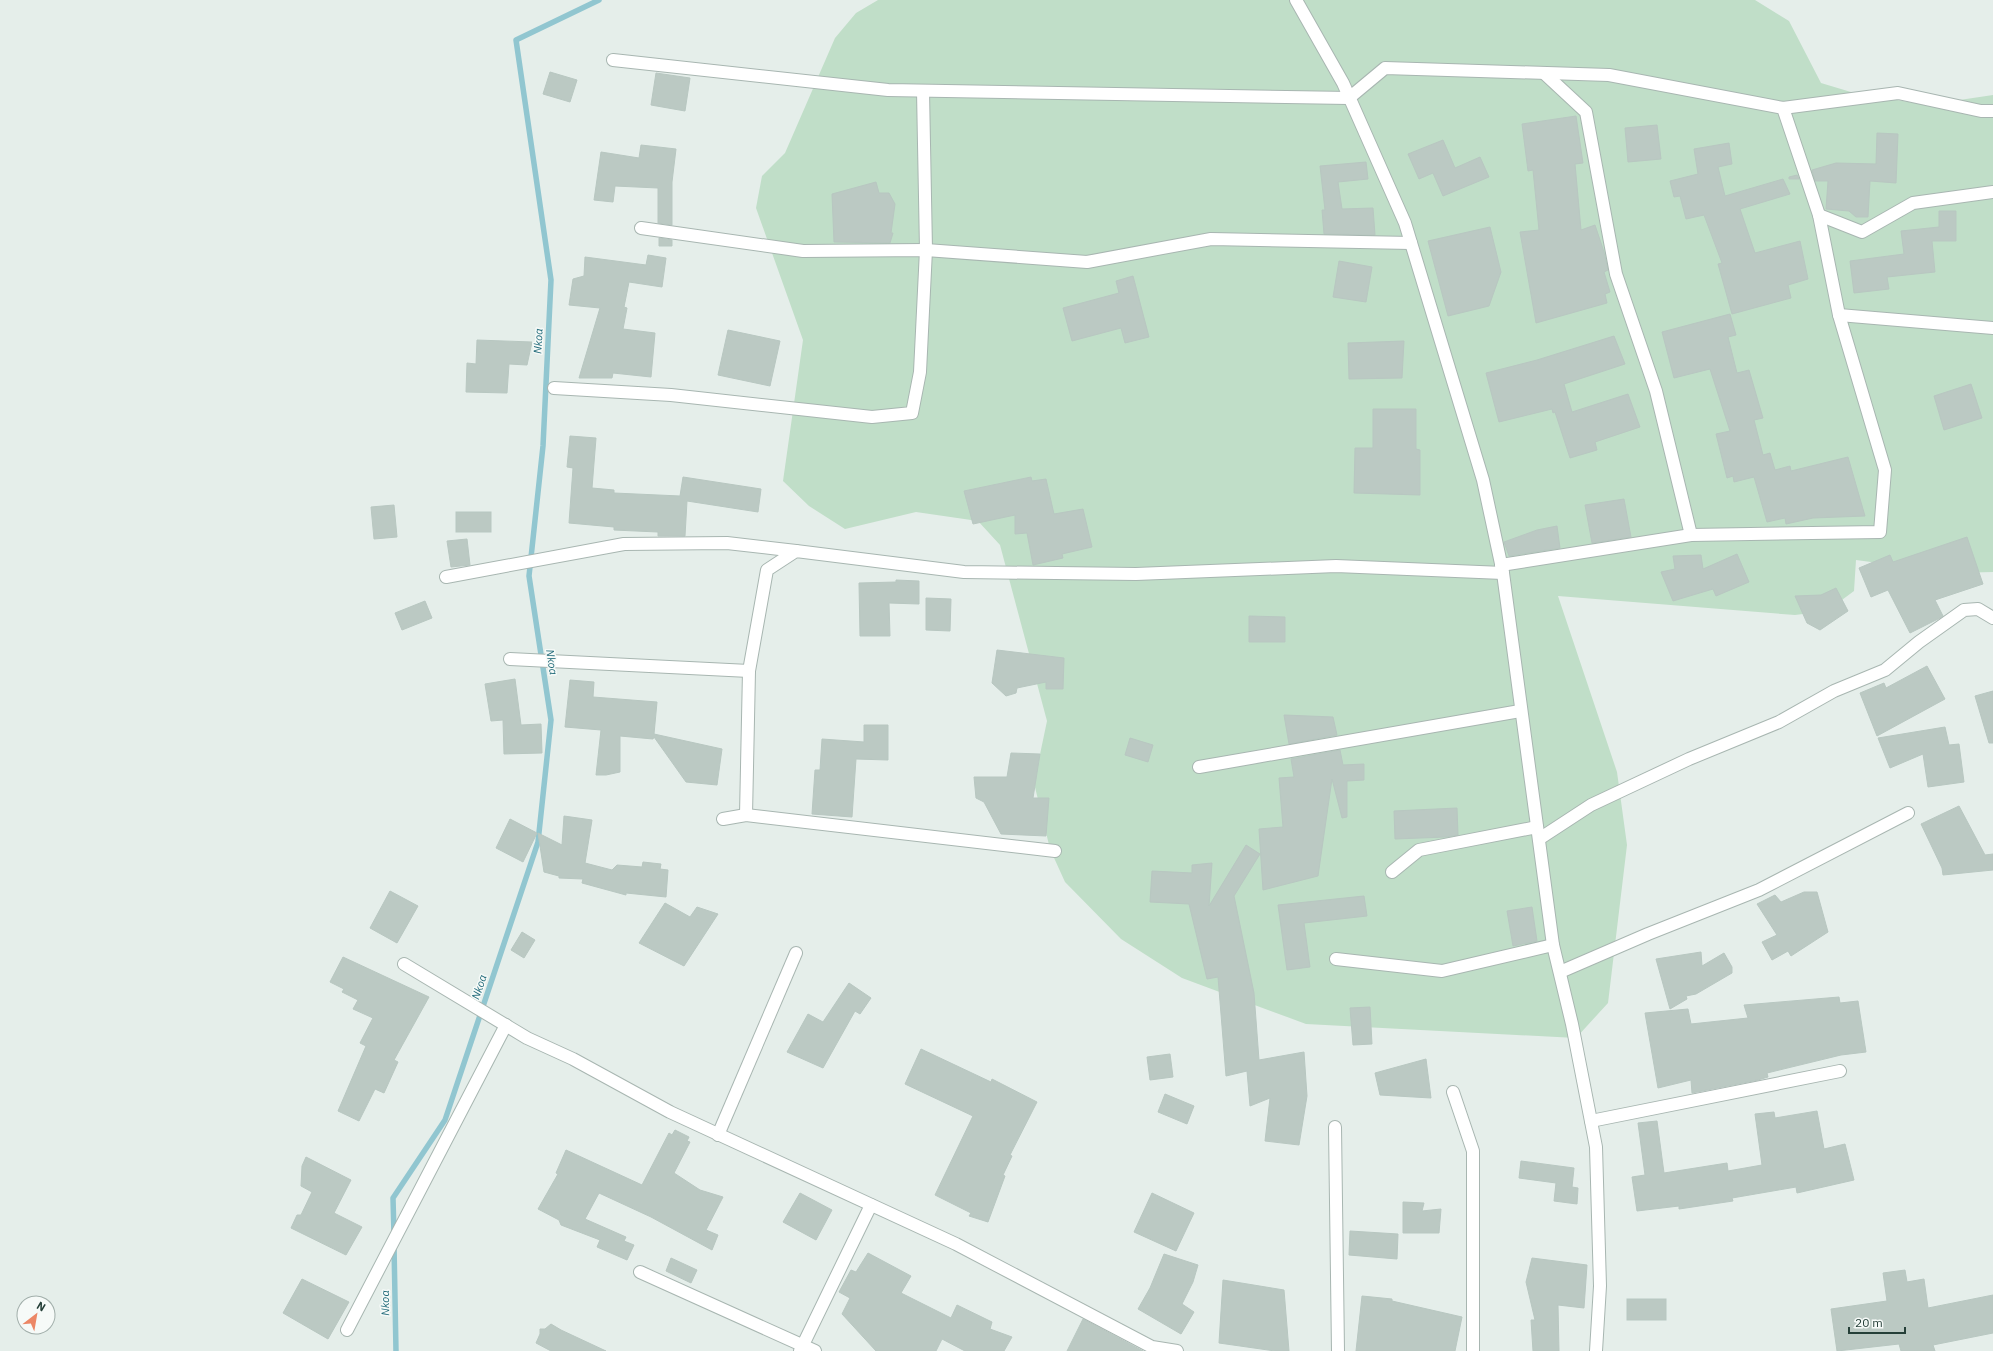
<svg xmlns="http://www.w3.org/2000/svg" width="1993" height="1351" font-family="'IBM Plex Sans',sans-serif">
<style>
.green{fill:#c0dec8}
.lines{fill:none;stroke-linecap:round;stroke-linejoin:round}
.stream{stroke:#91c6d0;stroke-width:5.5}
.building{fill:#bbc9c3;stroke:#b8c7c1}
.street-casing{stroke:#a8b6b1;stroke-width:14}
.street{stroke:#fff;stroke-width:12}
.labels{text-anchor:middle;stroke-width:3;stroke-linejoin:round;paint-order:stroke}
.water-label{font-size:11px;font-style:italic;fill:#216a79;stroke:#f6faf8}
</style>
<rect width="100%" height="100%" fill="#e5eeea"/>
<polygon class="green" points="878,0 1755,0 1789,21 1821,83 1851,92 1926,105 1993,95 1993,572 1953,573 1856,560 1854,591 1827,611 1795,615 1558,596 1617,772 1627,845 1608,1003 1576,1038 1306,1024 1182,978 1121,939 1065,882 1050,849 1034,783 1047,721 1000,545 978,521 916,512 845,529 809,506 783,481 803,340 756,208 762,176 785,153 835,38 856,13"/>
<g class="lines">
<g class="stream">
<polyline points="394,1235 393,1198 445,1120 538,842 551,720 529,576 543,446 551,280 516,40 599,0"/>
<polyline points="394,1245 396,1351"/>
</g>
</g>
<g class="building">
<polygon points="550,72 577,80 570,102 543,94"/>
<polygon points="656,73 690,78 685,111 651,105"/>
<polygon points="1576,116 1583,163 1575,164 1581,230 1595,225 1604,252 1608,270 1604,272 1610,292 1605,294 1607,303 1536,323 1520,232 1539,230 1533,170 1528,171 1522,124"/>
<polygon points="1657,125 1661,159 1628,162 1625,128"/>
<polygon points="1877,133 1898,134 1896,183 1870,181 1868,217 1856,217 1849,211 1826,209 1828,181 1815,181 1812,170 1836,163 1876,164"/>
<polygon points="1443,140 1455,168 1480,157 1489,177 1443,196 1433,173 1419,179 1408,154"/>
<polygon points="1729,143 1732,164 1718,167 1725,196 1783,179 1790,194 1740,209 1755,253 1800,241 1808,279 1788,285 1791,298 1732,314 1718,264 1722,263 1704,215 1686,219 1680,196 1674,197 1670,181 1698,174 1694,149"/>
<polygon points="641,145 676,149 672,182 672,225 658,223 658,188 615,186 613,202 594,200 601,152 639,158"/>
<polygon points="1366,162 1368,179 1338,182 1342,209 1373,208 1375,235 1324,234 1322,210 1325,210 1320,166"/>
<polygon points="1797,175 1799,179 1789,179 1789,177"/>
<polygon points="876,182 879,193 889,193 895,204 891,233 893,233 890,243 834,242 832,194"/>
<polygon points="1939,211 1956,211 1956,241 1932,241 1935,272 1887,277 1889,289 1854,293 1850,261 1904,254 1901,231 1939,227"/>
<polygon points="1490,227 1501,272 1489,306 1448,316 1428,241"/>
<polygon points="659,238 672,240 672,246 659,246"/>
<polygon points="648,255 666,258 662,287 629,282 624,307 627,308 623,329 655,333 651,377 613,373 612,378 579,378 600,308 569,305 573,279 584,276 585,257 646,265"/>
<polygon points="1339,261 1372,267 1366,302 1333,297"/>
<polygon points="1133,276 1149,337 1125,343 1121,328 1072,341 1063,308 1119,293 1116,281"/>
<polygon points="1730,314 1736,335 1728,337 1737,373 1749,370 1763,418 1754,420 1763,455 1770,453 1775,470 1790,466 1791,471 1848,457 1865,516 1813,518 1786,524 1785,518 1767,522 1754,477 1734,482 1733,476 1727,478 1716,434 1730,431 1710,369 1674,378 1662,332"/>
<polygon points="728,330 780,341 770,386 718,375"/>
<polygon points="1614,336 1625,364 1564,384 1572,412 1628,394 1640,427 1595,442 1597,450 1570,458 1555,412 1553,413 1552,409 1499,422 1486,373 1537,360"/>
<polygon points="477,340 532,342 527,365 509,364 507,393 466,392 467,363 476,364"/>
<polygon points="1404,341 1402,378 1349,379 1348,343"/>
<polygon points="1971,384 1982,418 1944,430 1934,396"/>
<polygon points="1373,409 1416,409 1416,449 1420,450 1420,495 1354,493 1355,448 1373,448"/>
<polygon points="570,436 596,438 592,488 614,490 614,493 680,496 683,477 761,489 758,512 687,501 685,536 658,536 658,532 614,530 614,527 569,523 573,468 567,467"/>
<polygon points="1031,477 1032,481 1046,479 1054,514 1083,509 1092,547 1062,554 1063,558 1033,565 1027,533 1015,534 1015,515 973,524 964,491"/>
<polygon points="1624,499 1631,537 1592,543 1585,505"/>
<polygon points="394,505 397,537 374,539 371,507"/>
<rect x="456" y="512" width="35" height="20"/>
<polygon points="1557,526 1560,548 1509,556 1504,542 1537,530"/>
<polygon points="1967,537 1983,584 1935,600 1943,616 1940,618 1910,633 1888,590 1871,597 1859,568 1890,555 1893,562"/>
<polygon points="467,539 470,565 451,567 447,541"/>
<polygon points="1737,554 1749,582 1716,596 1713,589 1673,601 1661,572 1675,569 1673,556 1701,555 1703,569"/>
<polygon points="896,580 919,581 919,604 889,603 890,636 860,636 859,583 896,582"/>
<polygon points="1836,588 1848,611 1820,630 1807,623 1795,596 1821,595"/>
<polygon points="926,598 951,599 950,631 926,630"/>
<polygon points="425,601 432,618 402,630 395,613"/>
<polygon points="1249,616 1285,617 1285,642 1249,642"/>
<polygon points="997,650 1064,658 1063,689 1046,689 1046,682 1017,688 1016,693 1006,696 992,683"/>
<polygon points="1927,666 1945,699 1877,736 1860,693 1884,683 1886,688"/>
<polygon points="515,679 521,725 541,724 542,753 504,754 503,720 491,721 485,684"/>
<polygon points="570,680 594,682 593,697 657,702 654,734 722,749 717,785 686,782 654,737 653,739 620,736 620,772 606,775 596,775 601,730 565,727"/>
<polygon points="1993,691 1993,743 1989,743 1975,696"/>
<polygon points="1284,715 1333,717 1337,735 1289,744"/>
<polygon points="864,725 888,725 888,760 856,759 852,817 812,814 815,770 820,770 822,739 864,742"/>
<polygon points="1945,727 1949,745 1959,744 1964,782 1928,787 1923,754 1890,768 1878,738"/>
<polygon points="1130,738 1153,745 1148,762 1125,755"/>
<polygon points="1340,750 1343,765 1364,764 1364,780 1347,781 1347,817 1342,818 1332,779 1318,876 1263,890 1259,829 1283,827 1279,778 1294,777 1291,759"/>
<polygon points="1011,753 1040,754 1033,798 1049,798 1046,836 1001,834 984,802 976,798 974,777 1007,777"/>
<polygon points="1959,806 1985,855 1993,854 1993,870 1943,875 1942,868 1921,824"/>
<polygon points="1457,808 1458,835 1446,837 1395,839 1394,811"/>
<polygon points="564,816 592,820 585,863 612,870 617,865 642,867 643,862 661,864 660,869 668,870 666,897 626,893 626,895 582,883 583,879 559,878 559,876 544,872 538,833 562,845"/>
<polygon points="510,819 537,833 523,862 496,848"/>
<polygon points="1246,845 1260,854 1234,896 1254,993 1259,1060 1304,1052 1307,1096 1299,1145 1265,1141 1270,1098 1250,1106 1247,1071 1226,1076 1218,977 1207,979 1189,904 1150,902 1152,871 1192,873 1192,865 1212,863 1209,906"/>
<polygon points="390,891 418,906 397,943 370,928"/>
<polygon points="1804,892 1817,892 1828,932 1791,956 1788,951 1772,960 1762,942 1777,935 1757,904 1775,895 1781,902"/>
<polygon points="1364,896 1367,916 1304,923 1310,967 1287,970 1278,905"/>
<polygon points="665,903 690,917 697,907 718,914 684,966 639,943"/>
<polygon points="1532,907 1537,941 1513,946 1507,911"/>
<polygon points="522,932 535,940 524,958 511,950"/>
<polygon points="1701,952 1702,966 1724,953 1732,967 1732,973 1696,994 1686,996 1687,999 1670,1009 1656,959"/>
<polygon points="343,957 429,997 394,1060 398,1062 384,1093 375,1089 359,1121 338,1111 366,1046 360,1043 373,1018 353,1009 358,1000 342,992 344,989 330,982"/>
<polygon points="849,983 871,998 860,1014 855,1011 823,1068 787,1052 808,1014 823,1022"/>
<polygon points="1839,997 1840,1003 1858,1001 1866,1052 1841,1055 1767,1073 1768,1077 1758,1080 1692,1093 1691,1080 1658,1088 1645,1013 1688,1009 1691,1024 1748,1018 1744,1005"/>
<polygon points="1370,1007 1372,1044 1353,1045 1350,1008"/>
<polygon points="921,1049 991,1082 992,1079 1037,1102 1010,1155 1012,1156 1003,1175 1005,1176 988,1222 969,1216 971,1213 935,1195 973,1116 905,1084"/>
<polygon points="1170,1054 1173,1077 1150,1080 1147,1057"/>
<polygon points="1426,1059 1431,1098 1380,1095 1375,1073"/>
<polygon points="1165,1094 1194,1106 1187,1124 1158,1112"/>
<polygon points="1817,1111 1824,1149 1845,1144 1854,1180 1797,1193 1796,1187 1732,1198 1733,1201 1679,1209 1679,1206 1637,1211 1632,1177 1645,1175 1638,1123 1657,1121 1664,1173 1727,1163 1728,1171 1762,1165 1755,1114 1774,1112 1775,1118"/>
<polygon points="675,1130 689,1137 687,1141 690,1142 674,1173 700,1190 723,1197 706,1230 718,1235 712,1250 651,1217 599,1193 585,1219 626,1237 624,1241 634,1245 627,1260 597,1247 600,1240 561,1225 559,1220 538,1209 558,1174 556,1173 566,1150 642,1185 669,1133 672,1135"/>
<polygon points="306,1157 351,1180 334,1213 362,1227 346,1255 291,1228 297,1215 301,1215 312,1192 301,1186 302,1166"/>
<polygon points="1521,1161 1574,1168 1572,1187 1578,1188 1577,1204 1554,1201 1556,1183 1519,1178"/>
<polygon points="800,1193 832,1210 816,1240 783,1222"/>
<polygon points="1152,1193 1194,1213 1176,1251 1134,1232"/>
<polygon points="1403,1202 1424,1203 1422,1211 1441,1209 1439,1233 1403,1233"/>
<polygon points="1350,1231 1398,1234 1397,1259 1349,1255"/>
<polygon points="868,1253 911,1276 901,1293 951,1318 957,1305 992,1322 990,1329 1012,1337 1004,1351 965,1351 942,1339 936,1351 876,1351 842,1314 850,1298 839,1292 851,1270 856,1272"/>
<polygon points="1164,1254 1198,1265 1193,1282 1182,1304 1194,1312 1181,1334 1138,1309 1150,1288"/>
<polygon points="671,1258 697,1270 691,1283 666,1271"/>
<polygon points="1532,1258 1587,1265 1584,1308 1558,1305 1559,1351 1533,1351 1531,1320 1535,1320 1526,1282"/>
<polygon points="1905,1270 1907,1282 1924,1279 1928,1308 1993,1295 1993,1333 1933,1345 1935,1351 1901,1351 1899,1344 1837,1351 1831,1309 1887,1301 1883,1273"/>
<polygon points="302,1279 349,1302 328,1339 283,1313"/>
<polygon points="1223,1280 1284,1290 1289,1351 1275,1351 1219,1343"/>
<polygon points="1362,1296 1392,1299 1392,1301 1462,1317 1455,1351 1356,1351"/>
<rect x="1627" y="1299" width="39" height="21"/>
<polygon points="1083,1319 1143,1351 1067,1351"/>
<polygon points="551,1324 561,1330 606,1351 551,1351 536,1343 540,1334 540,1329 545,1329"/>
</g>
<g class="lines">
<defs>
<g id="street">
<polyline points="1296,0 1343,83 1405,223 1483,480 1503,573 1553,945 1572,1024 1596,1147 1600,1286 1596,1351"/>
<polyline points="613,60 888,90 1349,98 1385,68 1609,75 1783,108 1819,215 1839,315 1885,470 1880,532 1691,535 1501,565"/>
<polyline points="1544,73 1586,112 1616,274 1656,391 1691,535"/>
<polyline points="1783,108 1898,93 1981,111 1993,111"/>
<polyline points="1819,215 1862,232 1913,203 1993,192"/>
<polyline points="641,228 803,251 926,250 1087,262 1211,239 1411,243"/>
<polyline points="1839,315 1993,328"/>
<polyline points="554,388 671,395 872,417 912,413 920,372 926,250 923,91"/>
<polyline points="446,577 624,544 727,543 796,551"/>
<polyline points="510,659 749,671"/>
<polyline points="1199,767 1520,711"/>
<polyline points="746,815 749,671 767,570 796,551 964,572 1136,574 1336,566 1503,573"/>
<polyline points="723,819 746,815 1055,851"/>
<polyline points="1539,839 1591,805 1689,759 1779,722 1834,691 1885,670 1919,642 1964,610 1978,609 1993,618"/>
<polyline points="1392,872 1419,850 1537,827"/>
<polyline points="1336,959 1442,971 1553,945"/>
<polyline points="404,964 527,1038 573,1059 670,1112 956,1244 1152,1347 1177,1351"/>
<polyline points="1560,972 1648,934 1759,890 1908,813"/>
<polyline points="1453,1092 1473,1151 1473,1351"/>
<polyline points="1591,1121 1840,1071"/>
<polyline points="1335,1127 1338,1351"/>
<polyline points="718,1135 796,953"/>
<polyline points="640,1272 815,1351"/>
<polyline points="347,1330 506,1025"/>
<polyline points="800,1351 871,1205"/>
</g>
</defs>
<use href="#street" class="street-casing"/>
<use href="#street" class="street"/>
</g>
<g class="labels">
<g class="water-label">
<text transform="translate(538 341) rotate(-87)" y="4">Nkoa</text>
<text transform="translate(552 662) rotate(81)" y="4">Nkoa</text>
<text transform="translate(479 987) rotate(-72)" y="4">Nkoa</text>
<text transform="translate(385 1303) rotate(-91)" y="4">Nkoa</text>
</g>
</g>
<g transform="translate(36 1315) rotate(31)"><circle r="19" fill="#f6faf8" stroke="#a2afab"/>
<path d="M0-3L7 15L0 10L-7 15Z" fill="#ec8766"/>
<text y="-6" font-size="11" font-weight="bold" text-anchor="middle" fill="#253f38">N</text>
</g>
<path d="M1849 1327v6h56v-6" fill="none" stroke="#253f38" stroke-width="2"/>
<text x="1855" y="1327" font-size="12" fill="#253f38" stroke="#f6faf8" stroke-width="3" paint-order="stroke">20 m</text>
</svg>
